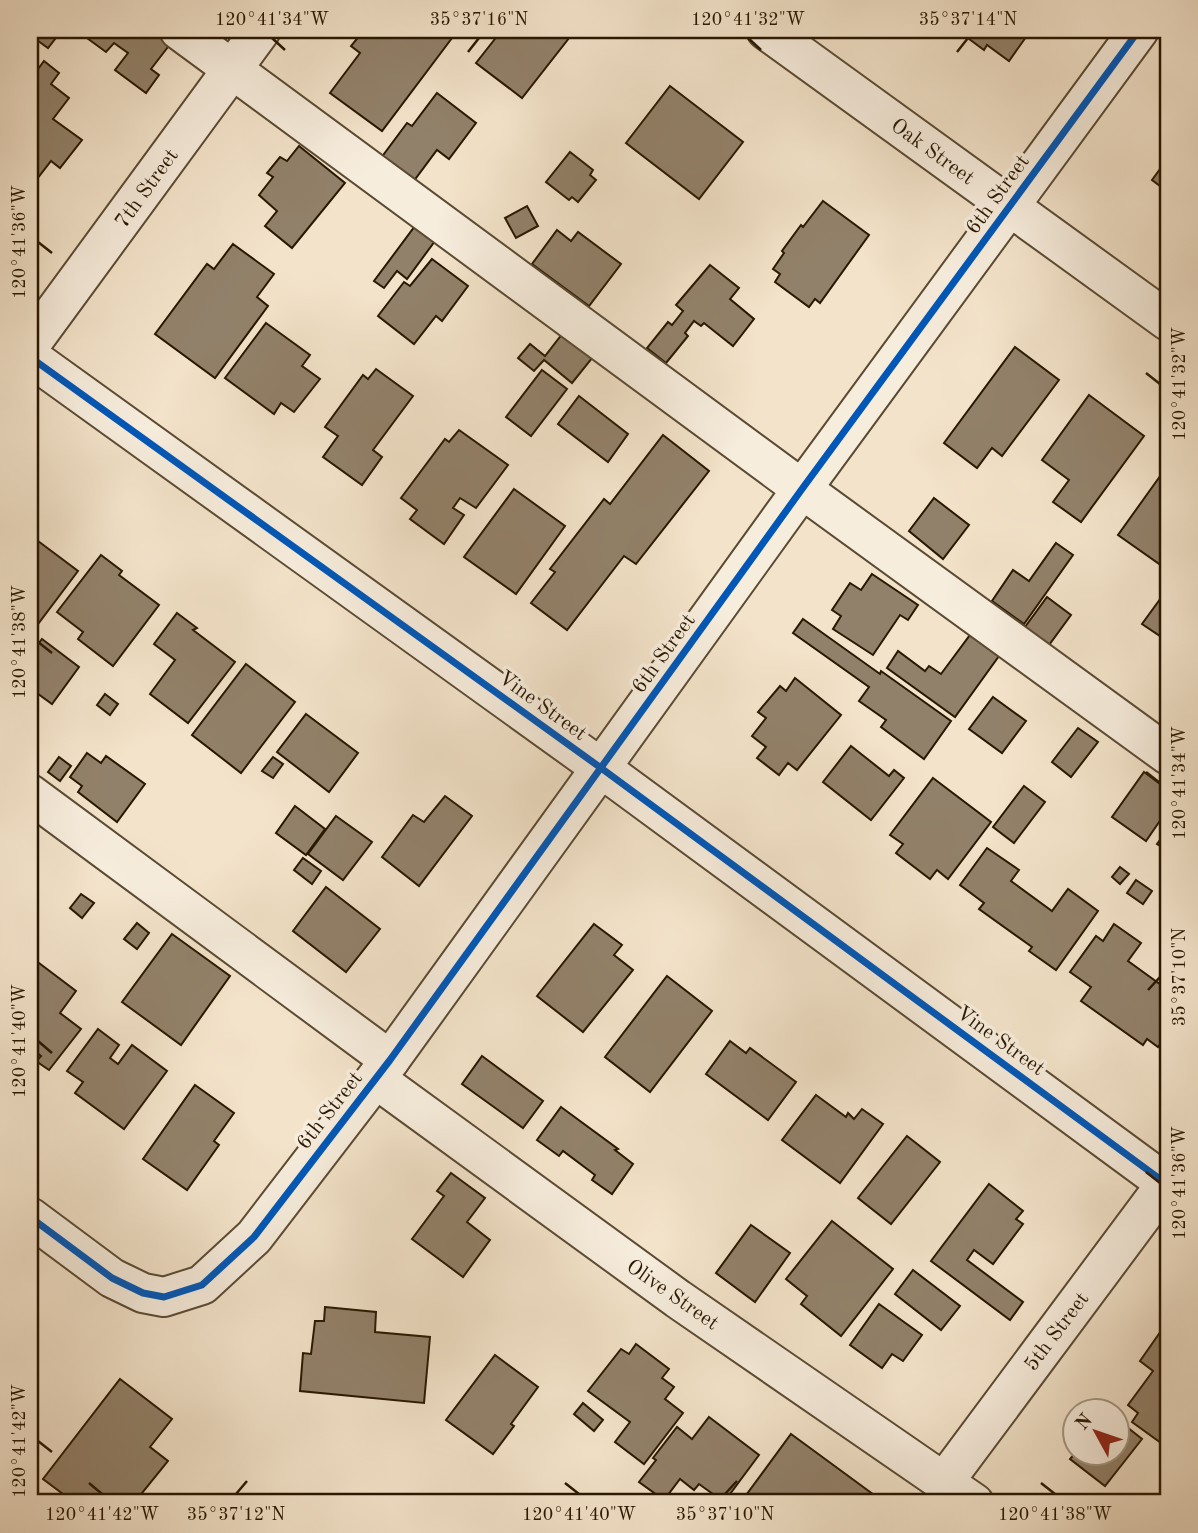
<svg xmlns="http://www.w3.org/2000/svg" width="1198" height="1533" font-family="'Old Standard TT',serif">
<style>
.building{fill:#92816a;stroke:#281701;stroke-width:2}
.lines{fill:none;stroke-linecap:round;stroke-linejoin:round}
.minor-casing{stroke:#5b4a33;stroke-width:42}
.minor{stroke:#f7eddd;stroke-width:38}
.cycleway-casing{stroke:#f7eddd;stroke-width:11}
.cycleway{stroke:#0057b8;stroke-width:7}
.ticks{fill:none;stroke:#281701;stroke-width:2.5}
.labels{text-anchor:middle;stroke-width:7;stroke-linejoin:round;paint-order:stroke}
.street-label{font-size:21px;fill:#281701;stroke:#f7eddd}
.neatline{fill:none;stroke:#281701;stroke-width:2.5}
.ticks-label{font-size:18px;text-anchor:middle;fill:#281701}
</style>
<rect width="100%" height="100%" fill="#f3e3ca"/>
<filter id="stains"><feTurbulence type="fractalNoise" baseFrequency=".00286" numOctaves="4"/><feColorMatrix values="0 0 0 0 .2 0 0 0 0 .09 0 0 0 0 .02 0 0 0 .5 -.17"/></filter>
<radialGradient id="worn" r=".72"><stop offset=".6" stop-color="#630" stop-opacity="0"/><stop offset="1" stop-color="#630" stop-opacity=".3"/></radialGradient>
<g class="building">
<polygon points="30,30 62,30 48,48 30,35"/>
<polygon points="76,30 154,30 171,43 151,69 159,75 146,93 115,70 128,53 114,43 106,52"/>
<polygon points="364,30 458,30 382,131 330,93 360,53 351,46"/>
<polygon points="502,30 569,30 573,33 522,98 476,63"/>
<polygon points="957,30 1031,30 1009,61 987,45 984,50"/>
<polygon points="44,61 59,73 51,84 69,98 53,119 82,140 60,168 51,161 30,188 30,80"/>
<polygon points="670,86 743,142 699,199 626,143"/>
<polygon points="437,93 476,123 449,159 437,150 413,182 381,158 407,123 412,126"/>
<polygon points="299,146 345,183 292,248 265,226 277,211 259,195 273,177 267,173 280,157 287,161"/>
<polygon points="570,152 593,170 590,175 596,180 578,202 572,197 569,200 546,182"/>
<polygon points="1168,158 1168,192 1152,180"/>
<polygon points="823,201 869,235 820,303 815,299 809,307 775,282 780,274 773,269 784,253 782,251 801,225 803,227"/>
<polygon points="527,206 538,226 516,238 505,218"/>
<polygon points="415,226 435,241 407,279 397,271 384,288 374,281"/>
<polygon points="557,230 571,241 578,232 621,264 589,306 532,264"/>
<polygon points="233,244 274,274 257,297 268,306 215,378 155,334 207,264 214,269"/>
<polygon points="432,259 468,286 442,321 436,316 414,344 378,316 404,282 410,286"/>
<polygon points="710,265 739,288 730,299 754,319 733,346 704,323 701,326 694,321 685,333 688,336 666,363 647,348 668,322 672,325 683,311 676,305"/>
<polygon points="266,323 310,355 302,366 320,379 294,412 281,403 274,414 225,378"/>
<polygon points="563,333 593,357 572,383 544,360 534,371 518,358 530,344 545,356"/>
<polygon points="1015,347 1059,380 1002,456 992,448 977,468 944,443"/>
<polygon points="376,369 413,396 373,450 382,457 362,485 323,457 338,436 325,427 363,375 368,379"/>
<polygon points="542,370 567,389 531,436 506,417"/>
<polygon points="1089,395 1144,436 1081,522 1053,502 1069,480 1042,460"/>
<polygon points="579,396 628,434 608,462 558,424"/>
<polygon points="459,430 508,465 476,508 460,498 453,508 464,515 444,544 410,519 417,510 401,498 445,439 449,442"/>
<polygon points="663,435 709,471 636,564 624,556 567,630 531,603 555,572 550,569 604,499 610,504"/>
<polygon points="1168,465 1168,564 1165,568 1118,535"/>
<polygon points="514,489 565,526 516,594 464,557"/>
<polygon points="934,498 969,525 943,559 909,531"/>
<polygon points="30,535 78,571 38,624 30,618"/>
<polygon points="1056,543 1073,555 1024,624 992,601 1013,570 1029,581"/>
<polygon points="101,555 122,571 119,575 159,605 113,666 78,639 83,632 57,612"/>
<polygon points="872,574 918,605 908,620 900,615 873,655 833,629 841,616 832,610 850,583 861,590"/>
<polygon points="1166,591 1168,592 1168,624 1160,636 1142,624"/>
<polygon points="1047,597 1071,615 1049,645 1025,627"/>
<polygon points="177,613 197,628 193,630 235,662 188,723 150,694 175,660 154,644"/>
<polygon points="803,619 880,674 881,671 951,721 924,759 881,727 886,720 859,701 869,687 793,633"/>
<polygon points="970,635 999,656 955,717 887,668 898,651 925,671 929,666 941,674"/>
<polygon points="42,639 79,667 52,704 30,688 30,655"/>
<polygon points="246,664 295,702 241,773 192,735"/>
<polygon points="795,678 841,715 797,770 788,763 779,775 757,758 766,747 752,736 766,718 758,712 780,686 786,691"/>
<polygon points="105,694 118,704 110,715 97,705"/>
<polygon points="993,697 1026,721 1002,753 969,729"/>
<polygon points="306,714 358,753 329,792 277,752"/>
<polygon points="1078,728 1098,742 1071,777 1052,762"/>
<polygon points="851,746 889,776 894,770 904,778 871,820 823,782"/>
<polygon points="87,753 101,763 106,756 145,784 117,822 78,792 82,786 70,777"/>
<polygon points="59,757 71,766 60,781 48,772"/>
<polygon points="273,757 283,764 273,778 262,771"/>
<polygon points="1144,772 1168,790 1168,809 1146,841 1112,817"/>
<polygon points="933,778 991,822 948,879 937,870 930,879 896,853 903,844 890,835"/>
<polygon points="1024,786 1045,802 1014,843 993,827"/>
<polygon points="445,796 472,816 419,886 382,857 413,815 424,822"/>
<polygon points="295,806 325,829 306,855 276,833"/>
<polygon points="336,816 372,842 343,880 308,854"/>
<polygon points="1166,832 1168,834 1168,851 1157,844"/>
<polygon points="987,848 1019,870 1011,881 1052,911 1068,889 1098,911 1056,970 1029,951 1032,947 979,909 984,903 960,885"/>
<polygon points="303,858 321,871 312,884 294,870"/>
<polygon points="1120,867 1129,874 1120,884 1112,877"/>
<polygon points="1136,880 1152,891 1143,904 1127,893"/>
<polygon points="326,887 380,929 346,972 293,931"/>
<polygon points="81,894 94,903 82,918 70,908"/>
<polygon points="137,923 149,933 137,949 124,939"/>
<polygon points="594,924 622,945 614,955 633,970 583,1032 537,996"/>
<polygon points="1114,924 1141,943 1128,961 1168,990 1168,1033 1158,1047 1147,1039 1143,1045 1081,1001 1091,987 1070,972 1096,936 1103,941"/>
<polygon points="172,934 230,976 181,1045 122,1002"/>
<polygon points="35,960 76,991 60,1013 81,1029 49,1070 36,1061 41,1056 30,1047 30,967"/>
<polygon points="667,976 712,1011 650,1092 605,1057"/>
<polygon points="98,1029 119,1045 110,1058 118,1064 132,1045 167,1071 124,1129 75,1093 83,1082 67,1071"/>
<polygon points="730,1041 746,1053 750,1048 796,1082 768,1120 706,1074"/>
<polygon points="482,1056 543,1101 523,1128 462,1084"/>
<polygon points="195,1085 234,1113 214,1141 219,1145 187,1190 143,1159"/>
<polygon points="816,1095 846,1117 848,1113 854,1119 862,1109 883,1124 840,1183 782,1140"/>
<polygon points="561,1107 618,1149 615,1150 633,1164 612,1194 592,1180 595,1175 563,1151 559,1156 537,1140"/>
<polygon points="907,1136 940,1162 891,1224 858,1198"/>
<polygon points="451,1173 485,1198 467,1222 490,1240 463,1277 412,1239 444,1196 437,1191"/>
<polygon points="989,1184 1023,1211 1016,1219 1023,1224 993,1264 974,1250 967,1260 1023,1302 1010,1320 931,1261"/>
<polygon points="832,1221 893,1269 841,1336 801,1304 807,1296 786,1279"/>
<polygon points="751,1225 790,1253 755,1302 716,1273"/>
<polygon points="913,1270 960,1306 941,1330 895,1294"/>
<polygon points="879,1304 922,1335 903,1361 892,1354 882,1368 850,1345"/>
<polygon points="325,1307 376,1312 375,1332 430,1337 424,1403 300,1391 303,1353 311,1354 315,1321 324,1321"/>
<polygon points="1168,1321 1168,1448 1132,1422 1138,1413 1128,1405 1153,1371 1140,1361"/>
<polygon points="636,1344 669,1369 662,1378 674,1387 665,1399 683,1413 644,1464 615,1442 630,1422 588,1391 621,1349 629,1354"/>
<polygon points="495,1355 538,1387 511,1424 514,1426 493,1454 446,1420"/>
<polygon points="120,1379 172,1419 150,1447 168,1461 134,1503 75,1503 43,1479"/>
<polygon points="583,1403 603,1420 594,1431 574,1414"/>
<polygon points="709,1417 759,1455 724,1502 699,1484 694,1490 680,1479 664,1500 639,1482 656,1460 653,1458 677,1427 692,1439"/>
<polygon points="1118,1420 1142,1439 1105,1486 1070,1459 1076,1452 1118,1452"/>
<polygon points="791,1434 885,1503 741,1502"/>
</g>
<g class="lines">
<defs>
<g id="minor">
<polyline points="179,30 802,489 1168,755"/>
<polyline points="766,30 1168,321"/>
<polyline points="30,345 261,30"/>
<polyline points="30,357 601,768 1168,1185"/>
<polyline points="30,794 390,1060"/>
<polyline points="376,1079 678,1299 974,1503"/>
<polyline points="30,1217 112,1278 143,1293 164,1297 202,1285 254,1237 390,1060 802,489 1139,30"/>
<polyline points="944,1482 1168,1181"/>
</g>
</defs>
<use href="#minor" class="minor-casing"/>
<use href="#minor" class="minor"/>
<defs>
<g id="cycleway">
<polyline points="30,357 601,768 1168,1185"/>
<polyline points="30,1217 112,1278 143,1293 164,1297 202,1285 254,1237 390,1060 802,489 1139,30"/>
</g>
</defs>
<use href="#cycleway" class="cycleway-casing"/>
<use href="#cycleway" class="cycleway"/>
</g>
<path class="ticks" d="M272 38 285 50M748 38 761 50M468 52 479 38M957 52 968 38M38 242 52 253M1146 373 1160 384M38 642 52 653M1146 772 1160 783M1148 990 1160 977M38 1041 52 1053M1146 1172 1160 1183M38 1441 52 1452M89 1483 102 1494M565 1483 579 1494M1041 1483 1055 1494M236 1494 247 1481M725 1494 737 1481"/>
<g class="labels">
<g class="street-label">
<text transform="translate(933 151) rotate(36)" y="7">Oak Street</text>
<text transform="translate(146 188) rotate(-54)" y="7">7th Street</text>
<text transform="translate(997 194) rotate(-54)" y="7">6th Street</text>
<text transform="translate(663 653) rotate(-54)" y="7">6th Street</text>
<text transform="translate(543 705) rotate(36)" y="7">Vine Street</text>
<text transform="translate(1001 1040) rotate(36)" y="7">Vine Street</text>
<text transform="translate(329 1110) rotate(-52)" y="7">6th Street</text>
<text transform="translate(673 1294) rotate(35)" y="7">Olive Street</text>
<text transform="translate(1056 1331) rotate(-53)" y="7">5th Street</text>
</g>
</g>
<rect width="1198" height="1533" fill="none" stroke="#f3e3ca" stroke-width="77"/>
<g transform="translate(1096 1432) rotate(310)"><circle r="33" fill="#f7eddd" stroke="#a49785" stroke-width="2"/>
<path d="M0-5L12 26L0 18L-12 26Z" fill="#8f2418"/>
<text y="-10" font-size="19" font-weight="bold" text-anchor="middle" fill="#281701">N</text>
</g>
<rect x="38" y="38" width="1122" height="1456" class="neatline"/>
<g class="ticks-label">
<text x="272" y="25">120°41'34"W</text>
<text x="479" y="25">35°37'16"N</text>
<text x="748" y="25">120°41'32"W</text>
<text x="968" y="25">35°37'14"N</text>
<text transform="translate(19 242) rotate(-90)" y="6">120°41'36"W</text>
<text transform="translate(1179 384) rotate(-90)" y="6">120°41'32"W</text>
<text transform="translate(19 642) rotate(-90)" y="6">120°41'38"W</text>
<text transform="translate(1179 783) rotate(-90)" y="6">120°41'34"W</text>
<text transform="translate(1179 977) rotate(-90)" y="6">35°37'10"N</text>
<text transform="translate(19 1041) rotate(-90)" y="6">120°41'40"W</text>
<text transform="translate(1179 1183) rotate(-90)" y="6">120°41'36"W</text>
<text transform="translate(19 1441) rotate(-90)" y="6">120°41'42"W</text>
<text x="102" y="1520">120°41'42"W</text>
<text x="236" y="1520">35°37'12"N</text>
<text x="579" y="1520">120°41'40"W</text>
<text x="725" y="1520">35°37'10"N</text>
<text x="1055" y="1520">120°41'38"W</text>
</g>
<rect width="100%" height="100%" filter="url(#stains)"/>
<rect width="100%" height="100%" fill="url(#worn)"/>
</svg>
